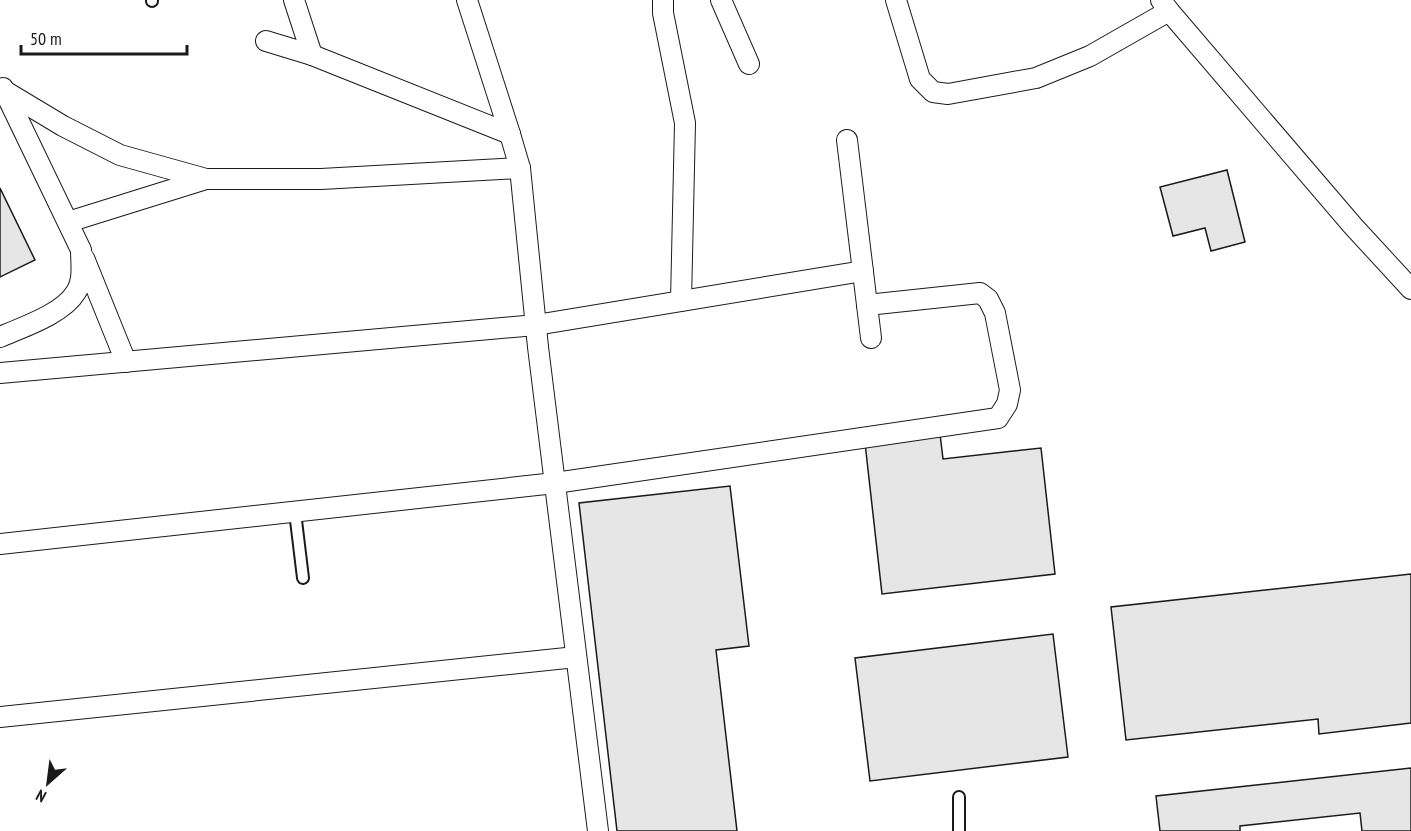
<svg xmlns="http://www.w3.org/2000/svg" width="1411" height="831" font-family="'PT Sans Narrow',sans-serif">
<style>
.building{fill:#e6e6e6;stroke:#1a1a1a;stroke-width:1.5}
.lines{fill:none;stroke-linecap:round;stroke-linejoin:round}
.lane-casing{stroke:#1a1a1a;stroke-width:14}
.street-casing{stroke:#1a1a1a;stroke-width:22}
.lane{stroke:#fff;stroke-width:10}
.street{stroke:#fff;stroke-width:20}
</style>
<rect width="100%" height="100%" fill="#fff"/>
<g class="building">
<polygon points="1227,170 1245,242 1211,251 1205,228 1173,236 1160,187"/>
<polygon points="0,188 35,260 0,277"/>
<polygon points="940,434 943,459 1041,448 1055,574 882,594 865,443"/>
<polygon points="730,486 749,646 716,650 737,831 617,831 579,503"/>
<polygon points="1411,574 1411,723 1319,734 1318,719 1126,740 1111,607"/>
<polygon points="1053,634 1068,757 870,781 855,658"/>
<polygon points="1411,768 1411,831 1362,831 1360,813 1240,826 1240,831 1160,831 1156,796"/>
</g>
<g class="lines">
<defs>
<g id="lane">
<polyline points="152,0 152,1"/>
<polyline points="295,512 303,578"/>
<polyline points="959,831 959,797"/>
</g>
<g id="street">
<polyline points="294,0 312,55"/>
<polyline points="467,0 510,134 520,168 538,347 598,831"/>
<polyline points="663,0 663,13 685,123 681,301"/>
<polyline points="721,0 749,64"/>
<polyline points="896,0 920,79 933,92 948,94 1036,78 1090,56 1169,11"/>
<polyline points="1161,0 1169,11 1353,226 1411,289"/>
<polyline points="266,41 312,55 510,134"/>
<polyline points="3,90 63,126 120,155 206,179 321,179 520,168"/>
<polyline points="847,140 871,338"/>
<polyline points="68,222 206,179"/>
<polyline points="84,258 126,362"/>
<path d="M0 337C23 327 63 314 76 292 84 280 81 263 81 250L3 88"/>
<polyline points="0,373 536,325 863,271"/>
<polyline points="0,544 555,483 998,418 1007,404 1010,390 995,313 988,299 980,293 867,305"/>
<polyline points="0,717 576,657"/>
</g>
</defs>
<use href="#lane" class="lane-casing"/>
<use href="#street" class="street-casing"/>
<use href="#lane" class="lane"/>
<use href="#street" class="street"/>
</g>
<g transform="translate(48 783) rotate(208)" stroke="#ffffff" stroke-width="4.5" paint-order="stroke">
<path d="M0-4.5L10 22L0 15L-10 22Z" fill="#1a1a1a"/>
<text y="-9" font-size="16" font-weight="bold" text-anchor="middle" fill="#1a1a1a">N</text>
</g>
<path d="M21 45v9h166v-9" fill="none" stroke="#1a1a1a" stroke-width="3"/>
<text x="30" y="45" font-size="18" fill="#1a1a1a" stroke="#ffffff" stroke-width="4.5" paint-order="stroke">50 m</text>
</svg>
